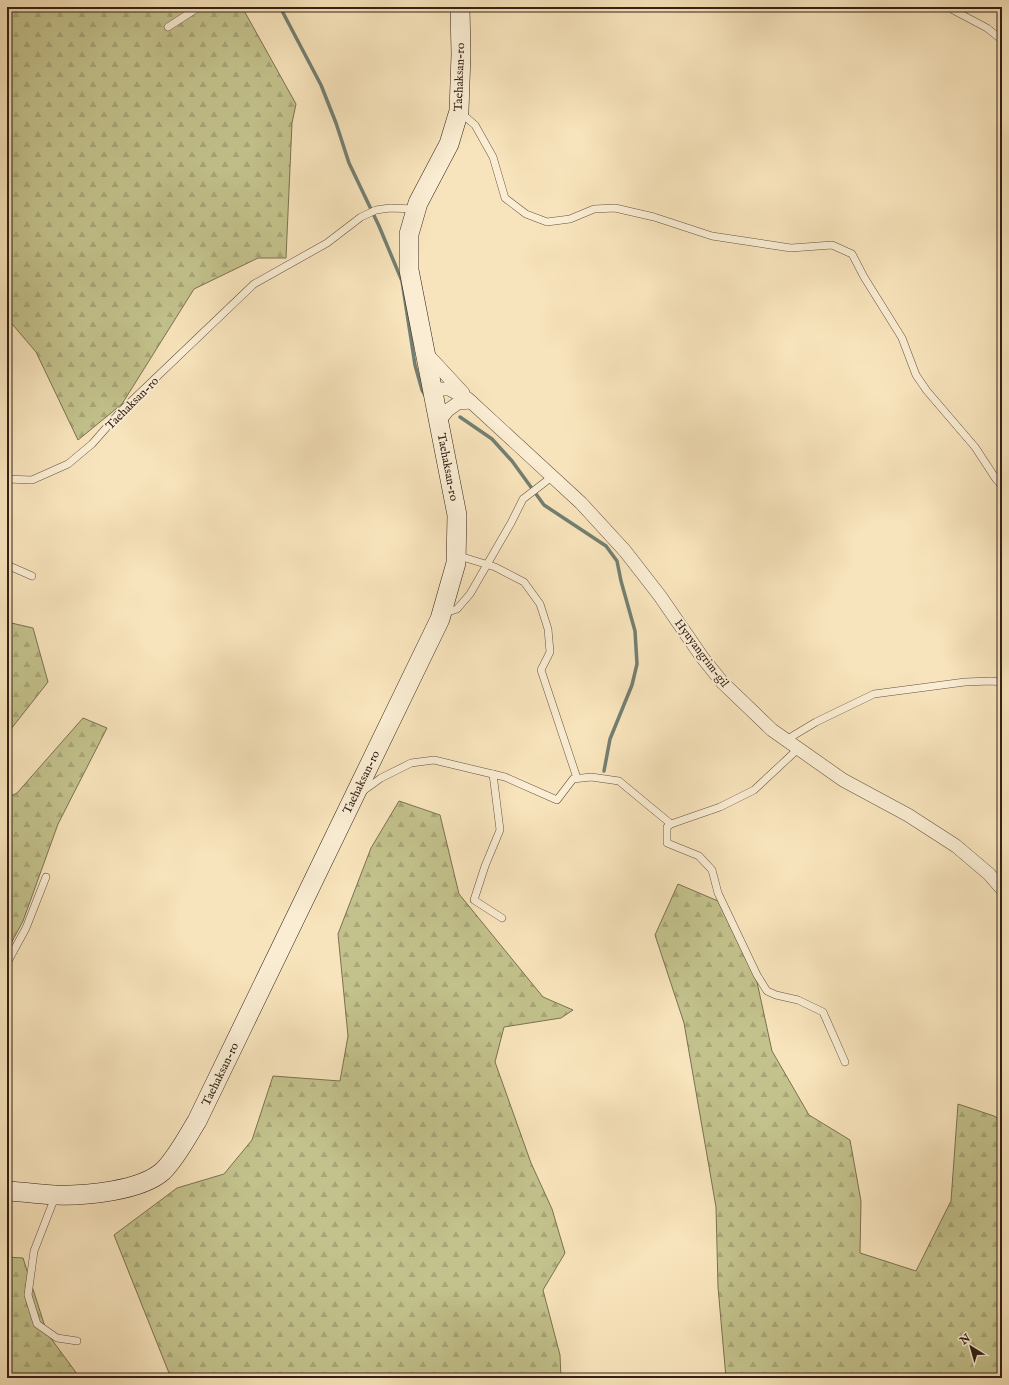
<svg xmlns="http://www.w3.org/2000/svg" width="1009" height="1385" font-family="'IM FELL English',serif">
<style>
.forest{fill:url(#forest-firs);stroke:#7b7152}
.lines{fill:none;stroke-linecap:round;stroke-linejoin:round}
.stream{stroke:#737f72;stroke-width:3.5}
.lane-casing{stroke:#645140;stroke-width:8}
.street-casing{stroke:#645140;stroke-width:14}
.secondary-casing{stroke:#332017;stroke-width:20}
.lane{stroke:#faedd3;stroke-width:7}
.street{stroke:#faedd3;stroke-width:13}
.secondary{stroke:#faedd3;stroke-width:19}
.labels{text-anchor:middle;stroke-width:4;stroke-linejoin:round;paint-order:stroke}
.street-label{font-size:12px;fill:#332017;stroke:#faedd3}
</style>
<defs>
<pattern id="forest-firs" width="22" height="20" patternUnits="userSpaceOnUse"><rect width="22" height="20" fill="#c3c28c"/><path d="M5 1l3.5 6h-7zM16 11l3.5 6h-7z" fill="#a8a678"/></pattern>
</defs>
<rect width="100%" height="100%" fill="#f8e4bc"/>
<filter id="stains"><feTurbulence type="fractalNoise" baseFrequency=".005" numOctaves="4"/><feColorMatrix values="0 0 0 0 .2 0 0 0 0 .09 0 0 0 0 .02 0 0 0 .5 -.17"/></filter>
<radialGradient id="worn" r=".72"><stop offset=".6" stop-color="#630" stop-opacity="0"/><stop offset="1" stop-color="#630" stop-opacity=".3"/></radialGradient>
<g class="forest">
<polygon points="7,7 242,7 296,104 292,123 286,258 258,258 194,289 122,404 78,440 36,352 7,318"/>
<polygon points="7,622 33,628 48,682 7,734"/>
<polygon points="83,718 107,728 58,824 23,921 7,951 7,798 17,793"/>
<polygon points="399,801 440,815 459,894 543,997 573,1010 561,1018 504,1027 495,1062 531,1163 552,1209 565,1253 543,1290 560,1355 561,1378 171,1378 114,1235 177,1188 224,1174 252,1140 273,1076 340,1081 348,1036 338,934 371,848"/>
<polygon points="678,884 718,901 757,982 772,1051 809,1115 850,1140 861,1201 860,1253 916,1271 951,1201 958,1104 994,1116 1002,1121 1002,1378 726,1378 718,1287 716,1207 684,1023 655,935"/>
<polygon points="7,1257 23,1258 47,1333 80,1378 7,1378"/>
</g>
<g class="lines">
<g class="stream">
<polyline points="280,7 321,85 336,123 349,163 379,226 402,281 415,365 422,390 425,395"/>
<polyline points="460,417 492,439 512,461 544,505 606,546 617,561 621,581 635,631 637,664 632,685 610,739 604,771"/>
</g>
<defs>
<g id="lane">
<polyline points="951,7 953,10 987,28 1002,40"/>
<polyline points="168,27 199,7"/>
<polyline points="461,113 475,125 493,157 505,198 526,214 547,222 570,219 594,209 615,208 654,217 712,236 791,248 832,245 852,254 864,277 902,338 916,375 927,391 975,447 996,479 1002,486"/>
<polyline points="7,479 32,480 68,464 92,444 121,411 254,284 327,243 361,217 376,210 390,208 415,209"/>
<polyline points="456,555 495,567 524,582 540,604 548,629 550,652 541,670 577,778"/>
<polyline points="7,565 32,576"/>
<polyline points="445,613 457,609 470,594 511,523 523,499 553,476"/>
<polyline points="786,740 816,722 874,694 965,682 991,681 1002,682"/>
<polyline points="493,774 500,830 485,866 474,900 502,918"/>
<polyline points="363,791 381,778 411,763 434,760 505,777 557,800 573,779 591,777 619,781 671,824 720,807 754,790 798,749"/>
<polyline points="671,824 667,827 667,843 699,856 712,870 718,893 757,975 767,991 776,995 798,1000 823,1012 845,1062"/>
<polyline points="7,963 26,928 46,877"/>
<polyline points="55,1197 34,1251 28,1295 37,1324 57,1338 77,1341"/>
</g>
<g id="street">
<polyline points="426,353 463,393"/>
<polyline points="433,389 449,389 468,399 581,503 625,551 660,596 702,657 722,682 772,730 843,780 908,815 956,846 989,874 1002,889"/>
<polyline points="439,421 448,410 458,403 471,402"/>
</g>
<path id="secondary" d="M7 1191C23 1192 39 1194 55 1195 85 1196 141 1191 163 1171 177 1157 187 1137 197 1121L440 619 456 563 457 515 409 270V234L418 203 449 144 459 111 461 54 460 7"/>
</defs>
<use href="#lane" class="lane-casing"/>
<use href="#street" class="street-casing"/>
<use href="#secondary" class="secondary-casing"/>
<use href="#lane" class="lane"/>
<use href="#street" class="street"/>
<use href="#secondary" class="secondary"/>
</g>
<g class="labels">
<g class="street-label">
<text transform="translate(459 77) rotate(-88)" y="4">Taehaksan-ro</text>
<text transform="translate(132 403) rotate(-45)" y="4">Taehaksan-ro</text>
<text transform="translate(448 467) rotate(79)" y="4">Taehaksan-ro</text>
<text transform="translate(702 653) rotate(53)" y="4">Hyuyangrim-gil</text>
<text transform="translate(361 782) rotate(-64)" y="4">Taehaksan-ro</text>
<text transform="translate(220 1074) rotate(-64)" y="4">Taehaksan-ro</text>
</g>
</g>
<rect width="1009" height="1385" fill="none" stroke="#f8e4bc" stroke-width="24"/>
<rect x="8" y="8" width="993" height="1369" fill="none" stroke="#332017" stroke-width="2"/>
<rect x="12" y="12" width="985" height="1361" fill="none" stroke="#332017"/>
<g transform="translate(971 1347) rotate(323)" stroke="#faedd3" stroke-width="3" paint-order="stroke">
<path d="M0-3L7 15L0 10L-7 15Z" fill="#332017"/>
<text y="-6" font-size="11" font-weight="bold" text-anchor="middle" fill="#332017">N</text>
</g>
<rect width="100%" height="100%" filter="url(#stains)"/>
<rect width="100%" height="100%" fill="url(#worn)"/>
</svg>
